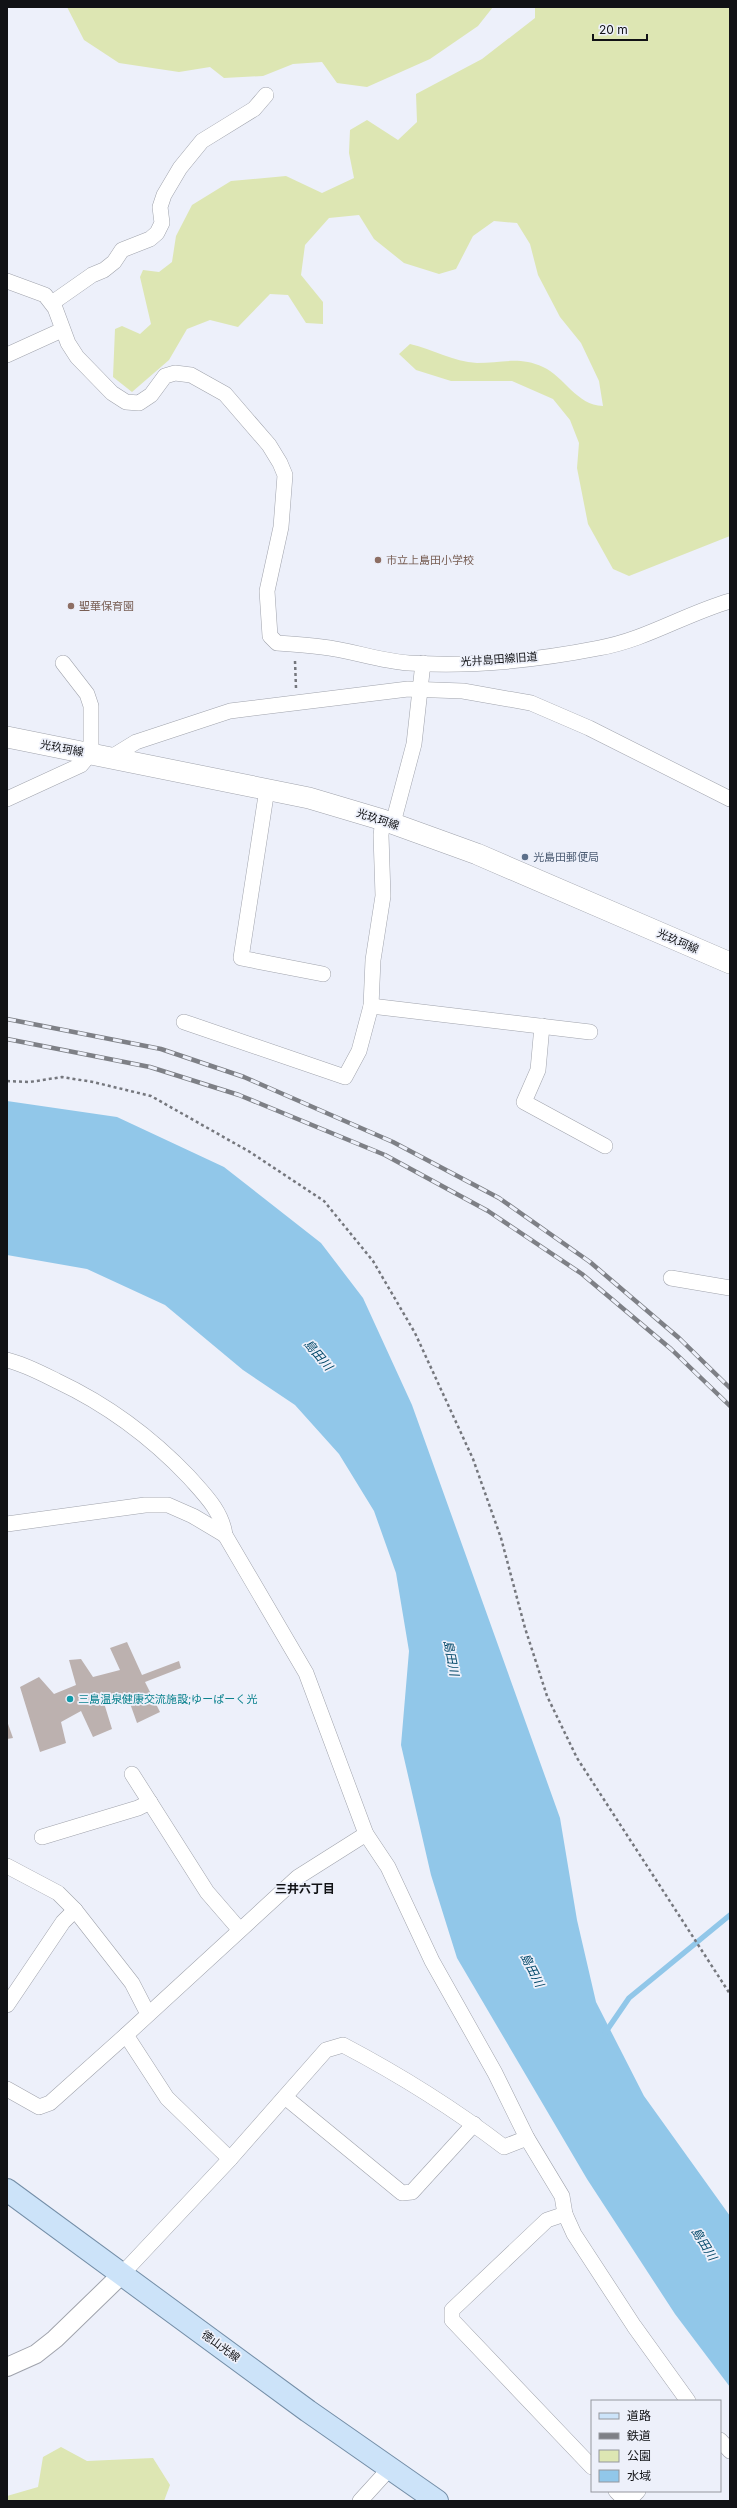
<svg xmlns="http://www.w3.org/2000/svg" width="737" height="2508" font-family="Inter,'Noto Sans JP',sans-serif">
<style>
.green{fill:#dde6b3}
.water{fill:#91c7e9}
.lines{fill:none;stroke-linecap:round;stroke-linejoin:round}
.stream{stroke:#91c7e9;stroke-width:5.5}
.building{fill:#bcb1af}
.minor-casing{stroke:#a0a3ac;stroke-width:16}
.tertiary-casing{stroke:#a0a3ac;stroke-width:20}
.secondary-casing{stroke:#a0a3ac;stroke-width:22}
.primary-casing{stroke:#748ea7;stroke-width:24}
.path{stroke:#75777d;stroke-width:2.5;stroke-dasharray:3 3;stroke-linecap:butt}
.minor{stroke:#fff;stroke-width:15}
.tertiary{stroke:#fff;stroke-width:18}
.secondary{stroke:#fff;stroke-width:21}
.primary{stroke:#cce3f9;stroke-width:22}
.rail-casing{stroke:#7e8086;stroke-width:4.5}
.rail{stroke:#edf0fa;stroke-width:3;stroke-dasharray:9;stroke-linecap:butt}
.education-dot{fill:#8d6e63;stroke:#edf0fa;stroke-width:1.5}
.service-dot{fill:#5c6f8a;stroke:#edf0fa;stroke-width:1.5}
.culture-dot{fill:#0f9aa8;stroke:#edf0fa;stroke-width:1.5}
.labels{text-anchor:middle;stroke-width:3.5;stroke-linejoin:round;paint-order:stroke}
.education-label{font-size:11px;fill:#785e54;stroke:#edf0fa;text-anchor:start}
.street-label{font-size:11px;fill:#111215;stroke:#edf0fa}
.service-label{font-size:11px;fill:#4e5e75;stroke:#edf0fa;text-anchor:start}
.culture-label{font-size:11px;fill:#0d838f;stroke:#edf0fa;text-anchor:start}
.water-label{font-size:12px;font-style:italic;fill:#004768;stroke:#edf0fa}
.neighbourhood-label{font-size:12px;font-weight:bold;fill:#111215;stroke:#edf0fa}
</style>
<rect width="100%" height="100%" fill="#edf0fa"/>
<g class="green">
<polygon points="67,7 493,7 478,26 430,59 367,87 337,83 322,62 293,64 263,76 224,78 210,67 179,72 119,63 84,40"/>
<path d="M535 7H730V536L629 576 613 569 588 524 577 468 579 443 570 420 553 399 512 381H451L416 370 399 354 410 344C433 349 453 362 477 363 501 363 519 356 543 367 565 377 576 405 603 406L599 381 581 343 560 317 538 275 530 244 517 223 494 221 473 236 456 269 439 274 404 263 374 239 359 215 329 218 305 245 301 275 323 302V324L306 323 288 295 270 294 238 327 210 320 187 329 169 360 132 392 113 377 115 329 122 326 140 334 151 324 140 277 143 270 159 272 172 262 176 236 192 205 231 181 286 176 322 193 354 178 349 153 350 130 367 120 398 140 417 122 416 94 482 59 535 18Z"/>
<polygon points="61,2447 87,2461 153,2458 170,2485 164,2501 7,2501 7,2496 38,2487 43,2457"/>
</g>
<polygon class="water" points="7,1101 117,1117 224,1167 321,1243 363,1298 412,1405 560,1818 577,1920 596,2002 644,2096 730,2216 730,2387 675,2314 587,2179 457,1958 431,1875 401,1745 409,1651 396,1573 374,1511 339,1454 295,1405 243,1370 165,1305 87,1269 7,1255"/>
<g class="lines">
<polyline class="stream" points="605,2033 629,1998 730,1915"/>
</g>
<g class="building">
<polygon points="127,1642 142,1675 179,1661 181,1668 145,1682 160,1712 137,1723 127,1695 104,1703 112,1729 93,1737 81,1711 61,1722 66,1743 40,1752 20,1687 39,1677 54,1694 76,1685 69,1660 81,1659 93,1677 120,1670 110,1648"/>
<polygon points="7,1721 13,1738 7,1739"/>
</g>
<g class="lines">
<defs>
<g id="minor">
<path d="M7 281 45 295 55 308 68 343 77 357 112 393 126 402 139 403 151 395 165 376 175 373 191 375 225 394 269 445 280 463 285 475 281 527 267 591 270 636 277 643C292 644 307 645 322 647 351 650 379 661 409 663 471 667 538 660 599 648 645 640 685 614 730 601"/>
<polyline points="52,303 92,275 104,270 114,262 122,250 150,239 157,233 162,223 160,207 164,195 180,168 202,141 254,109 266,95"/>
<polyline points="7,355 62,330"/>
<polyline points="110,758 136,742 230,711 408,689 463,691 531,703 589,728 730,799"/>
<polyline points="267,789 241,958 323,974"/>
<polyline points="7,799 81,765 91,753 91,706 87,694 63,663"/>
<polyline points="393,823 414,744 423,663"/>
<polyline points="371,1006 590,1032"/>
<polyline points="184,1022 345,1077 359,1051 371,1006 373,960 383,896 381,835 383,820"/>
<polyline points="542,1026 538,1070 524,1102 605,1146"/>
<polyline points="671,1278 730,1288"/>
<path d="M7 1360C24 1364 41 1373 57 1381 108 1405 150 1436 189 1477 204 1494 222 1511 225 1535L306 1673 366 1834 388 1867 432 1961 495 2073 527 2138 562 2196 565 2214 574 2234 634 2326 688 2401"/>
<polyline points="7,1524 145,1505 168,1505 193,1516 225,1535"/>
<polyline points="132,1774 207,1892 239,1929"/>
<polyline points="42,1837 138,1808 150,1802"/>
<polyline points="7,1866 58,1893 75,1910 132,1983 148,2014"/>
<polyline points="7,2005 63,1922 75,1910"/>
<polyline points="7,2089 39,2107 50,2103 126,2035"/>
<polyline points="285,2097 402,2193 412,2192 474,2124"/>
<polyline points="230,2159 167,2098 126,2035 298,1877 366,1834"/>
<polyline points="565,2214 547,2220 452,2310 452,2320 592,2467"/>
<path d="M122 2274 230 2159 326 2050 343 2045C400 2075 453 2108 504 2147L527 2138"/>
<polyline points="720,2440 730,2451"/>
<polyline points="616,2491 626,2501"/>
<polyline points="360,2501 390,2468"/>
<polyline points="628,2501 638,2491"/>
</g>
<polyline id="tertiary" points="7,2367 36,2354 55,2339 122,2274"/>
<polyline id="secondary" points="7,737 309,798 383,820 477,854 730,963"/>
<polyline id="primary" points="7,2190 308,2411 437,2501"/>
</defs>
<use href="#minor" class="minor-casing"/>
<use href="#tertiary" class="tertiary-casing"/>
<use href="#secondary" class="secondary-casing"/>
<use href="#primary" class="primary-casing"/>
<g class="path">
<polyline points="295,661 296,688"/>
<polyline points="7,1081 30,1082 62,1077 93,1082 151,1096 250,1152 324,1201 373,1261 415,1333 473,1459 501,1538 525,1628 547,1696 577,1758 730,1994"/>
</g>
<use href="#minor" class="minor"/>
<use href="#tertiary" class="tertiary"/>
<use href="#secondary" class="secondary"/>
<use href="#primary" class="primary"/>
<defs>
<g id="rail">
<polyline points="7,1019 161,1049 244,1077 393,1142 499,1198 590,1262 679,1338 730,1388"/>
<polyline points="7,1039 150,1067 239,1095 385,1155 488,1211 582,1274 671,1349 730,1406"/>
</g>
</defs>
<use href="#rail" class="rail-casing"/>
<use href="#rail" class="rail"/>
</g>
<g class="education-dot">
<circle cx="378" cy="560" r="4"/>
<circle cx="71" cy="606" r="4"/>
</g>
<circle class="service-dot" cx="525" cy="857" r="4"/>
<circle class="culture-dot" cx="70" cy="1699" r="4"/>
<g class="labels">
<g class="education-label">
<text x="386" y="564">市立上島田小学校</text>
<text x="79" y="610">聖華保育園</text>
</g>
<g class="street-label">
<text transform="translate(499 659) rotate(-4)" y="4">光井島田線旧道</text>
<text transform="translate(62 748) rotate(11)" y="4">光玖珂線</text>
<text transform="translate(378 819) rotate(18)" y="4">光玖珂線</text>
<text transform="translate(678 941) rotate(23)" y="4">光玖珂線</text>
<text transform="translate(221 2346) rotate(36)" y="4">徳山光線</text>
</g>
<g class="service-label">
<text x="533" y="861">光島田郵便局</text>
</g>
<g class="culture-label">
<text x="78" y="1703">三島温泉健康交流施設;ゆーぱーく光</text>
</g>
<g class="water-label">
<text transform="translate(318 1355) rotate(49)" y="4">島田川</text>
<text transform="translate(451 1658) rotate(79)" y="4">島田川</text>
<text transform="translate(532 1970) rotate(63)" y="4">島田川</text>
<text transform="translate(704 2244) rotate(58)" y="4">島田川</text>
</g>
<g class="neighbourhood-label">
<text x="305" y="1893">三井六丁目</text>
</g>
</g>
<rect width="737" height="2508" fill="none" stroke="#111215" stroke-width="16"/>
<rect x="591" y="2400" width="130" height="92" fill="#edf0fa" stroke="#95979e"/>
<rect x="599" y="2413" width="20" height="6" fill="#cce3f9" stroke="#95979e"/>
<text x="627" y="2420" font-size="12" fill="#111215">道路</text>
<rect x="599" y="2433" width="20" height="6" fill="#7e8086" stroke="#95979e"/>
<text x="627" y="2440" font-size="12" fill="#111215">鉄道</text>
<rect x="599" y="2450" width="20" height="12" fill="#dde6b3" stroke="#95979e"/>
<text x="627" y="2460" font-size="12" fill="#111215">公園</text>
<rect x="599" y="2470" width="20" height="12" fill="#91c7e9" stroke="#95979e"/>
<text x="627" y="2480" font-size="12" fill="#111215">水域</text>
<path d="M593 34v6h54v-6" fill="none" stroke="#111215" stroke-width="2"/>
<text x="599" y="34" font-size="12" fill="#111215" stroke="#edf0fa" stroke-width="3" paint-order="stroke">20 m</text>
</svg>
